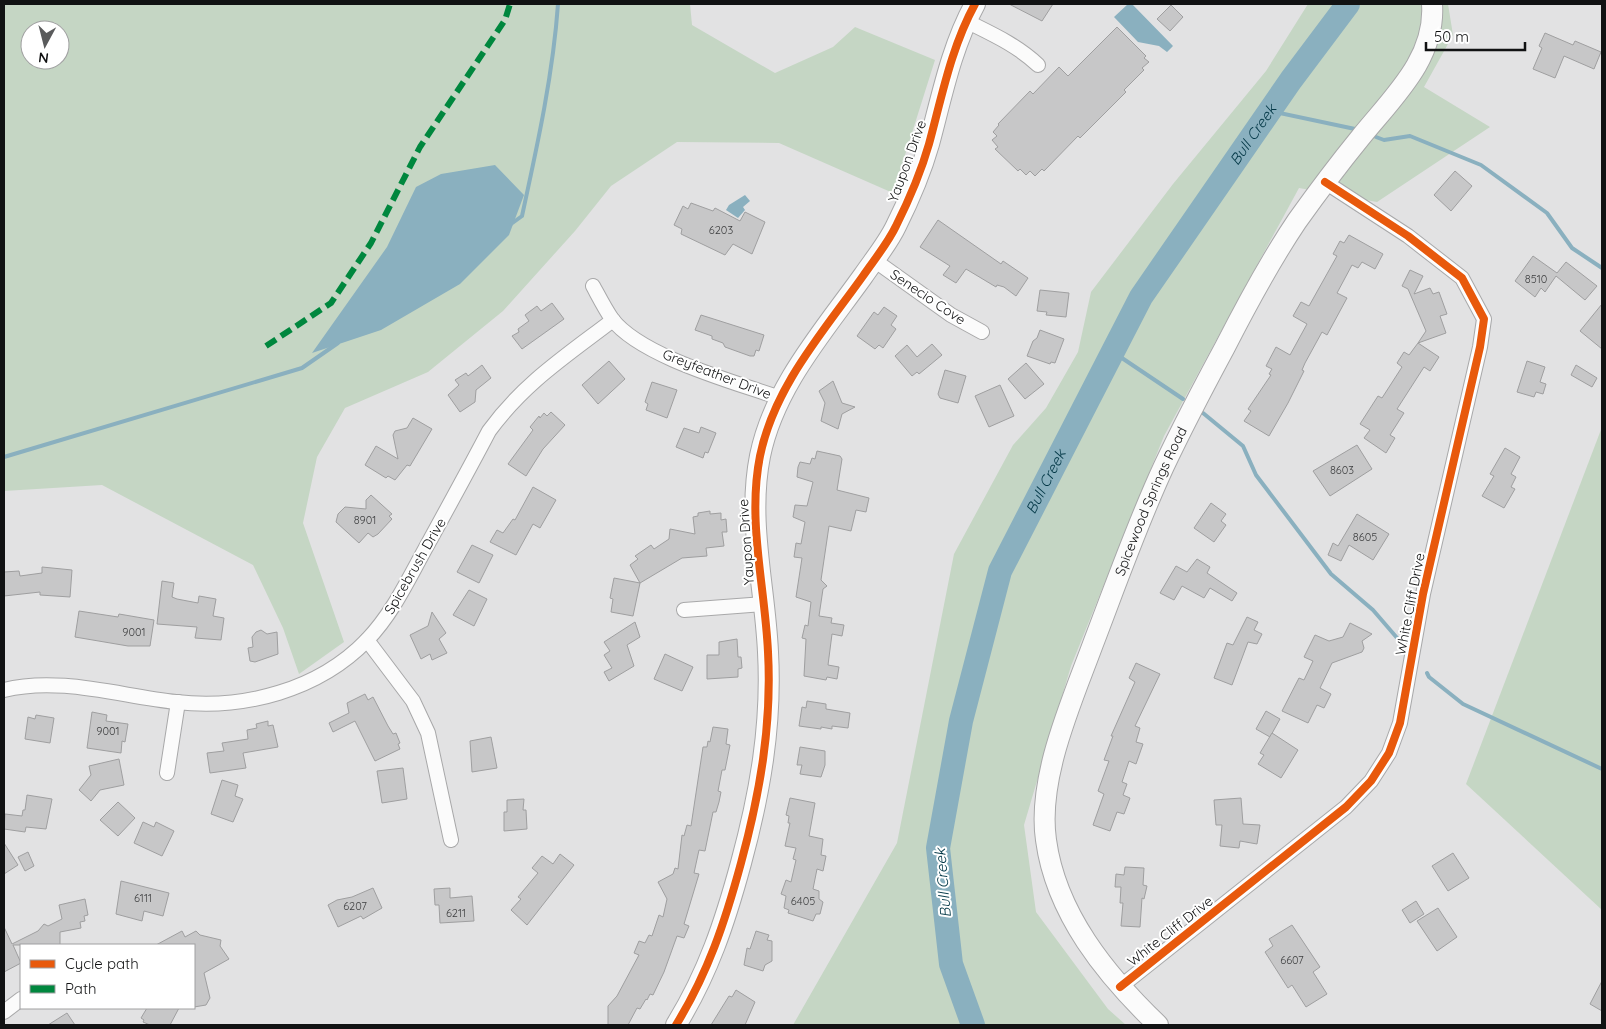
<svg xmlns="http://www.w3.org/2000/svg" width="1606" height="1029" font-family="Quicksand,sans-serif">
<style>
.green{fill:#c5d6c4;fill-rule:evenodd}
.water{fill:#8ab0bf}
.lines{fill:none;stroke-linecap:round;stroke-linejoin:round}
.stream{stroke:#8ab0bf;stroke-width:4}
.river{stroke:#8ab0bf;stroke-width:24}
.building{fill:#c7c7c8;stroke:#9f9fa0}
.street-casing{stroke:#a8a8a9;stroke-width:16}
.secondary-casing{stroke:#a8a8a9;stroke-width:22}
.street{stroke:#fbfbfb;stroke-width:14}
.secondary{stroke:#fbfbfb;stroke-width:20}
.quiet{stroke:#00873e;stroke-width:6;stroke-dasharray:12 6;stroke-linecap:butt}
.cycleway-casing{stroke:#fff;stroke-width:11}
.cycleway{stroke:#e8590c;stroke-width:8}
.labels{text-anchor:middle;stroke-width:4;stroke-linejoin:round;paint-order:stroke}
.number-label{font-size:11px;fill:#3e3f40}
.street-label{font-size:14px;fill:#111213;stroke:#fff}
.water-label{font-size:15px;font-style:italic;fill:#023746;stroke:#fff}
</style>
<rect width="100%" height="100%" fill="#e2e2e3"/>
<g class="green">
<path d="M4 4H690L692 25 775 73 833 47 855 27 935 60 893 193 779 143 677 142 611 186 575 231 503 311 428 372 345 408 317 457 303 523 344 642 299 674 283 628 253 565 102 485 4 491ZM30 30H60V60H30Z"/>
<polygon points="1308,4 1448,4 1453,35 1424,87 1490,127 1377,202 1299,188 1164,436 1071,666 1024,825 1036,912 1108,1009 1126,1025 793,1025 897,843 954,554 1013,445 1046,408 1078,352 1091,292 1173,184 1266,71"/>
<polygon points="1602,427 1602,910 1466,784"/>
</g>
<g class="water">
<polygon points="1128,4 1132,4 1173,46 1167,52 1159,46 1138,42 1114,17"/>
<polygon points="495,165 524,195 509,235 460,284 381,330 312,353 387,247 416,187 441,174"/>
<polygon points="745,195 750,201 743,207 745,210 738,218 726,210 729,205"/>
</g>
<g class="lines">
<g class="stream">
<polyline points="1270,111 1355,129"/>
<polyline points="1376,137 1384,140 1410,136 1481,165 1547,213 1572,248 1602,268"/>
<path d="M511 224 522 216C537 147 553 75 558 4"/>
<polyline points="1113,352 1183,399"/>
<polyline points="1203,413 1243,446 1256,475 1331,574 1373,610 1404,646"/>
<polyline points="4,457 302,368 338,343"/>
<polyline points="1427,673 1429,677 1463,704 1602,769"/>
</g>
<path class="river" id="s1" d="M973 1025 951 964 938 848 961 721 1000 571 1141 297 1291 80 1348 4"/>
</g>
<g class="building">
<polygon points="1009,4 1053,4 1042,21"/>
<polygon points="1171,5 1183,17 1170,31 1157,19"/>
<polygon points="1117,27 1146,56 1144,58 1149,62 1142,68 1144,70 1124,90 1126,92 1080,138 1078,136 1044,171 1042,169 1035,176 1030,171 1026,175 1020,169 1018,171 995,149 998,147 992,140 997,136 993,132 999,125 998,124 1030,91 1033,94 1059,67 1068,76"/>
<polygon points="1545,33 1573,45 1575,41 1601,52 1594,69 1564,56 1555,78 1533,69 1542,48 1539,46"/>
<polygon points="1455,171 1472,186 1451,211 1434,195"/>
<polygon points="691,203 713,211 715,208 740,221 745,212 765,222 752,254 733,244 725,255 681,234 682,229 674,225 683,206 688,209"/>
<polygon points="938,220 1001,264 1003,261 1028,278 1016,296 1004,287 997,285 996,287 966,269 956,283 943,275 950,266 920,247"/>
<polygon points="1349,235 1383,254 1375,269 1362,262 1358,268 1352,265 1337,293 1347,298 1327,335 1322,332 1305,363 1302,370 1304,371 1288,403 1269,436 1244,421 1251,411 1248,409 1271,375 1269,374 1272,369 1266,366 1276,347 1290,355 1307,324 1293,316 1301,302 1309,306 1337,256 1333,254 1340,241 1344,243"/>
<polygon points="1533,256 1557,273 1566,262 1597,286 1585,300 1556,276 1545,292 1541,288 1535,297 1515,281"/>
<polygon points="1410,270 1423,276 1414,294 1430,288 1433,294 1439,292 1447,314 1440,316 1446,333 1418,343 1426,331 1408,289 1402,286"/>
<polygon points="1040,290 1069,293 1066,317 1046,315 1047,312 1037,311"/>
<polygon points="552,303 564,319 522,349 512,336 519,332 518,329 529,321 525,315 537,306 541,311"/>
<polygon points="1602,304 1602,349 1580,331"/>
<polygon points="884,307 897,316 891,325 896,329 883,348 879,345 875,349 857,336 874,312 878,315"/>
<polygon points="701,315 764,335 759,351 756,350 754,356 750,356 725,347 723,343 712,339 712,336 695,330"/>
<polygon points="1040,330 1064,339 1055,363 1051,362 1050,364 1027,356 1033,341 1037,338"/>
<polygon points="1418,343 1439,357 1430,371 1424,367 1397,409 1404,413 1390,435 1395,438 1386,453 1364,438 1370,430 1360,424 1378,396 1382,398 1402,367 1397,363 1404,352 1409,355"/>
<polygon points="932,344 942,355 919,374 917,372 912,376 895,356 907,345 917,357"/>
<polygon points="609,361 625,379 598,404 582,385"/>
<polygon points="1527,361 1545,367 1540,382 1546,384 1543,394 1536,392 1534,397 1517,392"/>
<polygon points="1026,363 1044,384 1025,399 1008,379"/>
<polygon points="482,365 491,378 476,390 475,402 460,412 448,395 459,385 455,380 466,373 468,376"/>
<polygon points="1576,365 1597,378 1592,387 1571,375"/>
<polygon points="945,370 966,376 958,403 940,398 938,394"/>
<polygon points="833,381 842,403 855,407 842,414 838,429 821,421 825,403 819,391"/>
<polygon points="652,382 677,390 667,418 646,410 648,404 645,402"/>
<polygon points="1000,385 1014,416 989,427 975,396"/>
<polygon points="551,412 565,425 543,449 526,476 508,464 533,430 530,427 539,416 540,418 544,413 547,416"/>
<polygon points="413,418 432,429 410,466 407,465 395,480 388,476 386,478 365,465 376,446 398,459 393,435 395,431 407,428"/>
<polygon points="701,427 716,433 708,453 705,452 703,458 676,447 684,428 699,433"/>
<polygon points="1357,445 1372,469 1330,496 1313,471"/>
<polygon points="1505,448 1520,457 1511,474 1516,477 1511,487 1515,489 1504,508 1482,496 1494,476 1490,474"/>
<polygon points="817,451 840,456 842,459 837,490 869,498 866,512 856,510 851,531 829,526 821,580 827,586 823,589 819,616 832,618 831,623 844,625 842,636 832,634 828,665 839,667 837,679 827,677 826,680 804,676 806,639 802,638 805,625 808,626 811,602 796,597 802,558 794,557 796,543 801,544 805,522 793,517 795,505 807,506 813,482 797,477 798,467 800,462 810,464 812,458 815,459"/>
<polygon points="533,487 556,500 540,528 533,524 516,555 490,542 497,530 503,533 513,519 515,520"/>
<polygon points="371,495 392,514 389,516 392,519 378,534 373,537 368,533 359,543 336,522 338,514 345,507 366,509 366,500"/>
<polygon points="1211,503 1226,514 1221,521 1226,525 1214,542 1194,528"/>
<polygon points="710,511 710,514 721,513 721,520 726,519 727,532 722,532 724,546 706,548 707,556 682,558 640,583 630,565 638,559 635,556 651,545 654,549 669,539 670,529 695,534 693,517 698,516 698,513"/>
<polygon points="1357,514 1389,534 1373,560 1349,545 1341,561 1328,555 1333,543 1338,546"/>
<polygon points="472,545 493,555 479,583 457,572"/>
<polygon points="1197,559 1210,567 1207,573 1237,593 1232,601 1210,588 1204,598 1182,586 1174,600 1160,593 1176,566 1187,572"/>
<polygon points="42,567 72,570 70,597 40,595 40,592 4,596 4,572 19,571 20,576 42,573"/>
<polygon points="614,578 640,583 633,616 611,612 613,599 610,598"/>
<polygon points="162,581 174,583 172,597 177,599 198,603 199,596 216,599 213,616 224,618 221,640 195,638 197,627 157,624"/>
<polygon points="469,590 487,599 474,626 453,615"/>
<polygon points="79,611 118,617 119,614 154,620 150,646 128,646 75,637"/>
<polygon points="432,612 446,633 439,639 447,653 432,660 430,654 421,659 410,635 428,626"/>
<polygon points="1247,617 1258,622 1254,630 1262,634 1257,644 1248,642 1232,685 1214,678 1227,643 1233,645"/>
<polygon points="635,622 640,637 627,645 634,666 609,681 604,672 612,668 604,655 610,651 604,642"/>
<polygon points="1350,623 1372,634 1362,641 1364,648 1362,652 1332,663 1320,688 1331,694 1324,708 1317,705 1308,723 1282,711 1299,678 1304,680 1313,661 1304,657 1315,635 1329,641 1343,637"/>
<polygon points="261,630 267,634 277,632 278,654 255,662 250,661 248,648 253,647 252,637 256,632"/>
<polygon points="737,639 738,657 741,657 742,668 738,669 738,677 707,679 707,655 719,655 719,642"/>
<polygon points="665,654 693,667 682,691 654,679"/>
<polygon points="1136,663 1160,674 1135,726 1140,728 1136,742 1143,744 1136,764 1129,761 1122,782 1127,784 1123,795 1130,798 1124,814 1117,812 1110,831 1093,825 1104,794 1098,791 1109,761 1104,760 1113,736 1111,736 1135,682 1129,678"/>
<polygon points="365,694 368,700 373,697 388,726 393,734 396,733 400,743 398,744 400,749 375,761 355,721 333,732 329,723 349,713 347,703"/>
<polygon points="807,701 826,704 826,709 850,713 848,728 832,726 832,729 821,727 821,729 799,726 802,707 806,708"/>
<polygon points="1266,711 1280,719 1270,737 1256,729"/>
<polygon points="92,712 107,715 106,721 128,724 125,742 122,741 121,753 87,748"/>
<polygon points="36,715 54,718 50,743 25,739 28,717 35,719"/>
<polygon points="268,721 268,726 273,725 278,747 243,753 246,768 210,773 207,753 224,751 222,743 248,739 247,730 257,728 256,724"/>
<polygon points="713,727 728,729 726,744 730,745 725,770 722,770 718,791 721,792 719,802 716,812 713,812 705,851 699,850 694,873 699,874 684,924 689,926 684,938 677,936 664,972 653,995 650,994 647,1000 646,999 640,1009 637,1008 628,1025 608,1025 608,1006 617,996 639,955 634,953 639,941 645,943 649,935 652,936 659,915 663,917 667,899 658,882 673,874 675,868 678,869 682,835 684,836 687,825 691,826 703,747 707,747 708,741 710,742"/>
<polygon points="1272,733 1298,750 1281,778 1258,764 1264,755 1260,753"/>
<polygon points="491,737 497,768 472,772 470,741"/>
<polygon points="800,747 825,751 825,765 821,777 800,774 802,765 797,765"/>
<polygon points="119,759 124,785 100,790 91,801 79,790 91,775 89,766"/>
<polygon points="403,768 407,799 382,803 377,771"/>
<polygon points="222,780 238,785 235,796 243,799 233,822 211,814"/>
<polygon points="27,795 52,799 46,829 26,827 25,832 4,829 5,814 22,816 23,810 25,810"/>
<polygon points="790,798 815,803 809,836 823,839 821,855 826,856 823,871 817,869 813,889 819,891 819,899 823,902 820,914 816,914 813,921 788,913 789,910 784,908 786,896 781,894 786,880 791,882 796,860 793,859 796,848 785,846 790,823 788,823 789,816 786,815"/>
<polygon points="1241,798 1243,824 1260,825 1257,844 1240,841 1239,848 1220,846 1222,825 1216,825 1214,800"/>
<polygon points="524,799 523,810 526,810 527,829 504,831 504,812 507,812 507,800"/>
<polygon points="118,802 135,818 118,836 100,820"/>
<polygon points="143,822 154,827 156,822 174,831 162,856 134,843"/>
<polygon points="4,843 18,865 4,874"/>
<polygon points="28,852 34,866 25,871 18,857"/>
<polygon points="1453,853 1469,878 1448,891 1432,866"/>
<polygon points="560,854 574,865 527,925 511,910 521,899 518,897 538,873 532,868 542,856 553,864"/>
<polygon points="1125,867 1144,868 1143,885 1147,886 1144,899 1142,898 1140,927 1121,926 1123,903 1120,903 1121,887 1115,887 1116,874 1124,875"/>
<polygon points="121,881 169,893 163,916 144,911 142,921 116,914"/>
<polygon points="373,888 382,908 363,919 361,916 338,927 328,905 337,900 352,897"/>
<polygon points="450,888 450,898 472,896 474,921 440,923 439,905 435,905 434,889"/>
<polygon points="85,899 88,915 84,916 85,921 80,922 81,928 60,932 60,945 13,945 21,963 4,972 4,927 12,944 38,931 44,924 48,926 62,919 59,905"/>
<polygon points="1416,901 1424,914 1410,923 1402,910"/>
<polygon points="1438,908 1457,937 1437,951 1417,921"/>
<polygon points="1292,925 1320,967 1313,972 1327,994 1306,1007 1292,985 1288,988 1265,952 1273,946 1269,939"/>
<polygon points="182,931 185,937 196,931 200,935 221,940 220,946 229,959 204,973 210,998 206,1005 194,1007 194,945 156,945"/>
<polygon points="756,931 769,935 767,940 772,941 772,961 765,965 763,971 744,965 747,948 750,949"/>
<polygon points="1602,981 1602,1011 1590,1004"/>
<polygon points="736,990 755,1002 745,1025 711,1025 729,996 732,997"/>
<polygon points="147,1008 179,1008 170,1025 150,1025 143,1022 144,1020 141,1018"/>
<polygon points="67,1013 75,1025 48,1025"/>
</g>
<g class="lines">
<defs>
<g id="street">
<path d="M966 21C992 34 1017 45 1038 65"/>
<polyline points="874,260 951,315 982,332"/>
<path d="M593 286C599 297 605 309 612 319 641 357 735 382 780 398"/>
<polyline points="684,610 764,604"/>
<polyline points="367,640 413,701 428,733 451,840"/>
<path d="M4 690C59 676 120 696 176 702 244 710 319 690 367 640 392 614 407 582 424 551 446 511 468 471 489 431 524 383 566 356 613 320"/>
<polyline points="167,773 178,702"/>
<polyline points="1120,987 1346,807 1371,781 1389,753 1400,723 1423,594 1480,347 1484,319 1462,278 1408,236 1325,182"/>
<polyline points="4,1012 21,999"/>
</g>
<g id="secondary">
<path d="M676 1025C708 973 725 922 741 863 760 793 772 725 768 652 765 586 747 521 760 456 774 387 823 332 863 276 874 260 888 243 896 226 909 200 921 172 929 144 942 96 951 48 975 4"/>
<path id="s2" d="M1158 1025C1106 975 1056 914 1046 840 1037 778 1072 701 1093 644 1116 584 1137 524 1164 466 1183 426 1204 386 1225 347 1247 304 1270 261 1297 221 1317 193 1338 165 1360 138 1392 98 1436 59 1432 4"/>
</g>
</defs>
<use href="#street" class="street-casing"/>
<use href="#secondary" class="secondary-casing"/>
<use href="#street" class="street"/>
<use href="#secondary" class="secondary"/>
<polyline class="quiet" points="266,346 331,303 371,243 420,147 505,20 510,4"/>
<defs>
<g id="cycleway">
<polyline points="1120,987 1346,807 1371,781 1389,753 1400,723 1423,594 1480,347 1484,319 1462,278 1408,236 1325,182"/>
<path d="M676 1025C708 973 725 922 741 863 760 793 772 725 768 652 765 586 747 521 760 456 774 387 823 332 863 276 874 260 888 243 896 226 909 200 921 172 929 144 942 96 951 48 975 4"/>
</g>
</defs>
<use href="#cycleway" class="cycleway-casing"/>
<use href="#cycleway" class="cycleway"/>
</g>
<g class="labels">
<g class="number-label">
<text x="721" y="234">6203</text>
<text x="1536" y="283">8510</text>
<text x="1342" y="474">8603</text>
<text x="365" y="524">8901</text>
<text x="1365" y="541">8605</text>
<text x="134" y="636">9001</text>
<text x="108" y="735">9001</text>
<text x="143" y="902">6111</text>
<text x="803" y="905">6405</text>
<text x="355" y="910">6207</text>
<text x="456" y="917">6211</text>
<text x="1292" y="964">6607</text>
</g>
<g class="street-label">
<text transform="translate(907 161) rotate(-70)" y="5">Yaupon Drive</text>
<text transform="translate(928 297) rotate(34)" y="5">Senecio Cove</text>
<text transform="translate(717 374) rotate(21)" y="5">Greyfeather Drive</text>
<text dy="5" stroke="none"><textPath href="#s2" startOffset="578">Spicewood Springs Road</textPath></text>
<text transform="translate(746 542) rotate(-94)" y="5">Yaupon Drive</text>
<text transform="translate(415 566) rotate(-60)" y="5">Spicebrush Drive</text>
<text transform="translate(1410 604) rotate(-79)" y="5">White Cliff Drive</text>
<text transform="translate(1170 931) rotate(-38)" y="5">White Cliff Drive</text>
</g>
<g class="water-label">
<text dy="5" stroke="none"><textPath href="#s1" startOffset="971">Bull Creek</textPath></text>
<text dy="5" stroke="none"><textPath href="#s1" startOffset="566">Bull Creek</textPath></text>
<text transform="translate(943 883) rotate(-95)" y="5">Bull Creek</text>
</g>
</g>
<rect width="1606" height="1029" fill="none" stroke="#111213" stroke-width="10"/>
<rect x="20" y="944" width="175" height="65" fill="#ffffff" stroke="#a0a0a1"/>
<rect x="30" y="960" width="25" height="8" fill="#e8590c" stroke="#a0a0a1"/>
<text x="65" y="969" font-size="15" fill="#111213">Cycle path</text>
<rect x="30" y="985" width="25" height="8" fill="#00873e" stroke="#a0a0a1"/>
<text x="65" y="994" font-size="15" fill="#111213">Path</text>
<g transform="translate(45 45) rotate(187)"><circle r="24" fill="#ffffff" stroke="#a0a0a1"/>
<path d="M0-4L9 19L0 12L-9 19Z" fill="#5a5b5c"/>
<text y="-8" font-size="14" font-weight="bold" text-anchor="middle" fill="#111213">N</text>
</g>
<path d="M1426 42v8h99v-8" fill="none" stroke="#111213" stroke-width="2.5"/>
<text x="1434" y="42" font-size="15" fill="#111213" stroke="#ffffff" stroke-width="4" paint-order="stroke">50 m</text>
</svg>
